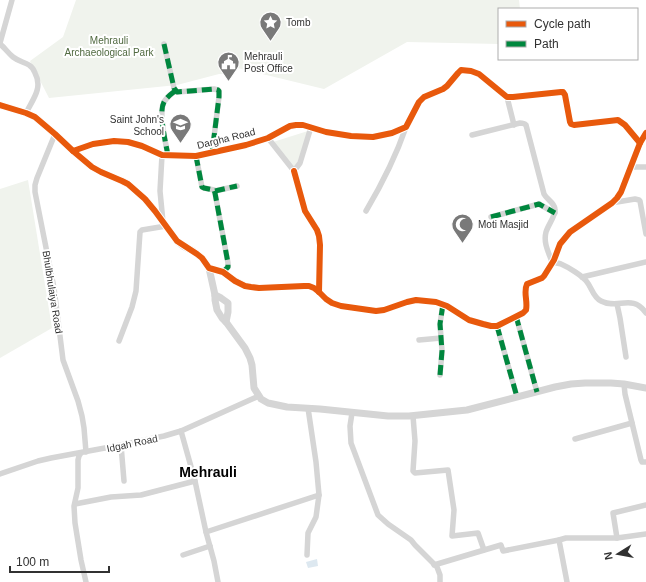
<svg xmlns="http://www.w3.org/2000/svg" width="646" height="582" font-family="Arial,sans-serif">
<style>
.green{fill:#f0f3ed}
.water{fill:#dde8f0}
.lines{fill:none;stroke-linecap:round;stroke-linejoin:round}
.minor{stroke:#d5d5d5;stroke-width:5.5}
.tertiary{stroke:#d5d5d5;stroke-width:7}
.quiet{stroke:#00873e;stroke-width:5;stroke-dasharray:10 5;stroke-linecap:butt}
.cycleway-casing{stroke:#fff;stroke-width:8}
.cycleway{stroke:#e8590c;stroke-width:6}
.labels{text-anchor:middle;stroke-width:4;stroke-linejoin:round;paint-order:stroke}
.poi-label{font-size:10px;fill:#313131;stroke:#fff;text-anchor:start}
.park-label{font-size:10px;fill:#516a41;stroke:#fff}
.street-label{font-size:10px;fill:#313131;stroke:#fff}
.district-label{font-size:14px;font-weight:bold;fill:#000;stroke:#fff}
</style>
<rect width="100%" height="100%" fill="#fff"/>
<g class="green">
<polygon points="76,0 519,0 520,9 499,9 499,44 407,42 324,89 229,66 226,74 219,74 177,85 49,98 30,61 63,37"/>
<polygon points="308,131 296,167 290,166 273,142"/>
<polygon points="28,180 52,328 0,358 0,189"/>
</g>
<polygon class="water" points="317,559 318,566 308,568 306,562"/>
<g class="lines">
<g class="minor">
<polyline points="0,43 12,0"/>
<path d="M0 44C5 48 8 53 13 57 18 61 24 62 29 65 32 67 34 70 35 73 43 88 33 99 26 113"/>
<polyline points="164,44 174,88 177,92 214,89 218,90 219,91 219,97 212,153"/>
<polyline points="507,97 514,125"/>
<polyline points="55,134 37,178 35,185 35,192 54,288 63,360 78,401 82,416 84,428 86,452"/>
<path d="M472 135 520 123C523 123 524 123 526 125L544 194C547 200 554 202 555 209 556 215 548 225 546 232 543 243 549 253 552 262 555 263 559 263 561 264 568 267 583 276 587 282 592 288 593 297 601 301 618 310 632 293 646 313"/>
<polyline points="268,138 294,171 305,211 317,230 319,236 320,245 319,292"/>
<polyline points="73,151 93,144 114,141 128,142 142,146 162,155 196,156 246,145 268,138 290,126 296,125 303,125 326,132 351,136 373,137 392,133 406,127 419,102 424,97 443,89 447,86 458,73 461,70 471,71 479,74 507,97 513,97 561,92 563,92 565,95 570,122 571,124 574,125 618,120 625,125 640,143"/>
<polyline points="162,155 160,191 163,222"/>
<path d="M168 156C166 143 158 113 164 102 167 97 171 94 175 91"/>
<polyline points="196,156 202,187 204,188 214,190 215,193 228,263 228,267 223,272"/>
<polyline points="631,167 646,167"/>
<polyline points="294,171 300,163 311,127"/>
<polyline points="215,191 237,186"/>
<polyline points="611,203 635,199 639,200 640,201 646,234"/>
<path d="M366 211C382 184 396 156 406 127"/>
<polyline points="491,217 539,204 555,213"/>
<path d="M209 268C213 269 218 270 222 272 232 277 239 284 251 287L309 286 319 292 326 299 332 303 341 306 376 311 384 310 407 302 416 300 436 302 447 306 469 320 483 324 491 326H497L523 313 526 310 527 303 526 286 527 284 542 278 544 276 554 260 560 244 570 232 612 203 617 198 621 192 640 143 646 133"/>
<polyline points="582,277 646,262"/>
<polyline points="617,304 620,318 626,357"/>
<polyline points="516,316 537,392"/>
<polyline points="497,326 517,397"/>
<polyline points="419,340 441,338"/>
<polyline points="119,341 132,307 136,291 140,232 142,230 166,226"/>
<polyline points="440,375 442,351 440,324 443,304"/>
<polyline points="624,384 625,394 641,460 642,462 646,462"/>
<polyline points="352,413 350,426 351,443 378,515 388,524 411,540 415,545 437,567 440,575 440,582"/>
<polyline points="413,416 415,441 413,471 415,473 448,470 454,510 452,536 478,533 484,550"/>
<polyline points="181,431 195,481 206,532 214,561 218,582"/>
<polyline points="575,439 632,423"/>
<polyline points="121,445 124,481"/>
<polyline points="81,453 79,456 78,460 78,488 74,506 75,523 81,560 86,582"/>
<polyline points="0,474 38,461 51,458 121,445 164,436 181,431 259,396"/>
<polyline points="75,504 111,497 141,495 195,481"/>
<polyline points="206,532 319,495"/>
<polyline points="617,538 613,513 646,505"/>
<polyline points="559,540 567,582"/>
<polyline points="183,555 210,546"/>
<polyline points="307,555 308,533 316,517 319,495 316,462 308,408"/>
<polyline points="434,565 501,545 503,551 559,540 566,538 617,538 646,534"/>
</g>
<g class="tertiary">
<polyline points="0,105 26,113 35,117 55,134 73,151 92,167 101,172 122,181 128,184 145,199 155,211 177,241 183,246 193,251 202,258 209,268 215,295 215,300 217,310 222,318 226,322 245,348 250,358 252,365 254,388 261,399 268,403 287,407 320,409 388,416 409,416 467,410 555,387 571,384 585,383 611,383 624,384 646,388"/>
<polyline points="215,295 221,298 228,303 228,312 226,322"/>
</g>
<g class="quiet">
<polyline points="164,44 174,88 177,92 214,89 218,90 219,91 219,97 212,153"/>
<path d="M168 156C166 143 158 113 164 102 167 97 171 94 175 91"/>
<polyline points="196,156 202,187 204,188 214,190 215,193 228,263 228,267 223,272"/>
<polyline points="215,191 237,186"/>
<polyline points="491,217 539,204 555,213"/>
<polyline points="516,316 537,392"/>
<polyline points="497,326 517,397"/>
<polyline points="440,375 442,351 440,324 443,304"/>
</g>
<defs>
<g id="cycleway">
<path d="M0 105 26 113 35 117 55 134 73 151 92 167 101 172 122 181 128 184 145 199 155 211 177 241 197 254 202 258 209 268 223 272 235 281 245 286 251 287 259 288 304 286H309L314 288 319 292 326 299 332 303 341 306 376 311 384 310 407 302 416 300 436 302 447 306 469 320 483 324 491 326H497L523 313 526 310C528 301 523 292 527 284L542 278 544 276 554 260 560 244 570 232 612 203 617 198 621 192 640 143 646 133"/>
<polyline points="73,151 93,144 114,141 128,142 142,146 162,155 196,156 246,145 268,138 290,126 296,125 303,125 326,132 351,136 373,137 392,133 406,127 419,102 424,97 443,89 447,86 458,73 461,70 471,71 479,74 507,97 513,97 561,92 563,92 565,95 570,122 571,124 574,125 618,120 625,125 640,143"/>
<polyline points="294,171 305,211 317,230 319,236 320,245 319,292"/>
</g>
</defs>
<use href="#cycleway" class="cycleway-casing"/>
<use href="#cycleway" class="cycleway"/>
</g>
<defs>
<symbol id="sight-pin" viewBox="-11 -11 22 30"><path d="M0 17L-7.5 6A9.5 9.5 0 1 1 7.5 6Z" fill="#797979" stroke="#fff"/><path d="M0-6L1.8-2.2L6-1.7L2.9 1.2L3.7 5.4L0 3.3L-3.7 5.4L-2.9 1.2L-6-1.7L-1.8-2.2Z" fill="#fff"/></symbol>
<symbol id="civic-pin" viewBox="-11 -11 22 30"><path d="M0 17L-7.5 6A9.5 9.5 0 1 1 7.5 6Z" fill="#797979" stroke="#fff"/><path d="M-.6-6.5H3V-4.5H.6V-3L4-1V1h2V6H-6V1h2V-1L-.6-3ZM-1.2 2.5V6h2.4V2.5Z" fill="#fff"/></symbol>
<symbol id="school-pin" viewBox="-11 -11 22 30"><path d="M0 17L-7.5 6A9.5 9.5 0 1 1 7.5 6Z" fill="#797979" stroke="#fff"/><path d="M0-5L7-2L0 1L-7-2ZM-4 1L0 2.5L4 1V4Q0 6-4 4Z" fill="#fff"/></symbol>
<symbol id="mosque-pin" viewBox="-11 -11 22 30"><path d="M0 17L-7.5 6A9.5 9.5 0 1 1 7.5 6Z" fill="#797979" stroke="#fff"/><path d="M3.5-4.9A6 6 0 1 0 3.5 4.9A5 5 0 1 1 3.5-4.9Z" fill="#fff"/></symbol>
</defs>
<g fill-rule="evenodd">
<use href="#sight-pin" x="258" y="10" width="25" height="34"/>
<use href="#civic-pin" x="216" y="50" width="25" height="34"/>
<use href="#school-pin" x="168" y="112" width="25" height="34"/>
<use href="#mosque-pin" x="450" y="212" width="25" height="34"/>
</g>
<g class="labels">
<g class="poi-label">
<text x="286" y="26">Tomb</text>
<text x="244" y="60">Mehrauli<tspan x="244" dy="12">Post Office</tspan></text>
<text x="164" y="123" text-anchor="end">Saint John's<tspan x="164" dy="12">School</tspan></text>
<text x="478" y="228">Moti Masjid</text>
</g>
<g class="park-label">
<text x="109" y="44">Mehrauli<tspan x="109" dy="12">Archaeological Park</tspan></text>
</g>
<g class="street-label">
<text transform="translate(226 138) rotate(-14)" y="4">Dargha Road</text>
<text transform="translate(53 292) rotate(81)" y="4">Bhulbhulaiya Road</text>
<text transform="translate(132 443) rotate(-12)" y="4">Idgah Road</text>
</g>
<g class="district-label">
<text x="208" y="477">Mehrauli</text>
</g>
</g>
<rect x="498" y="8" width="140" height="52" fill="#ffffff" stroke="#adadad"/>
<rect x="506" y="21" width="20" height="6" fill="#e8590c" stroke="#adadad"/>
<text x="534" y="28" font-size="12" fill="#313131">Cycle path</text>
<rect x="506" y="41" width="20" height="6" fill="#00873e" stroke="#adadad"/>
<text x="534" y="48" font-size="12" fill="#313131">Path</text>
<g transform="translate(618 554) rotate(259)" stroke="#ffffff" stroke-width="3" paint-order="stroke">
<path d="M0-3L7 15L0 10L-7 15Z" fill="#313131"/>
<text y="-6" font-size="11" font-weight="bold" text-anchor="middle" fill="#313131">N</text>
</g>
<path d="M10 566v6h99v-6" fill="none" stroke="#313131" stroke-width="2"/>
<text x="16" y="566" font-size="12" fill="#313131" stroke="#ffffff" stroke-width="3" paint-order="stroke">100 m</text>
</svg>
